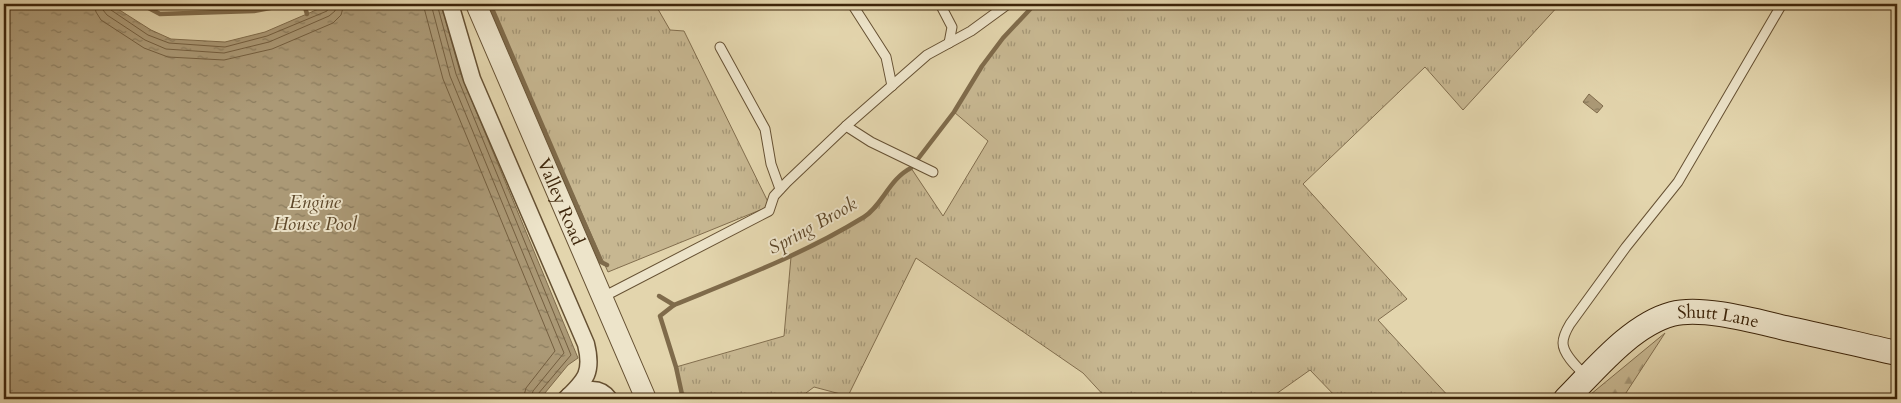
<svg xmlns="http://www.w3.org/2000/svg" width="1901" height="403" font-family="Cardo,serif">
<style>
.grass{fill:url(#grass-tufts);stroke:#826e4e}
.forest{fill:url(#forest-firs);stroke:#826e4e}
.water{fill:url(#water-ripples);stroke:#7f6b4b}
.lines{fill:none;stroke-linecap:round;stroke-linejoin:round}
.shore{stroke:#745f40;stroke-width:1}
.stream{stroke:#7f6b4b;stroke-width:4.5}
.service-casing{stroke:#665133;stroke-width:11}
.minor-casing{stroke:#665133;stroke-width:19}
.tertiary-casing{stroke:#665133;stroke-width:22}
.secondary-casing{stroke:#3d250a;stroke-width:26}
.service{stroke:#ede4ca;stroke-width:9}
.minor{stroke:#ede4ca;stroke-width:16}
.tertiary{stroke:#ede4ca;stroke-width:20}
.secondary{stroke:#ede4ca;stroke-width:24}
.labels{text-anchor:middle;stroke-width:4;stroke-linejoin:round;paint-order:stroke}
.street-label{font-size:18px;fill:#3d250a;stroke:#ede4ca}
.water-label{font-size:19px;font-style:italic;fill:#5e482a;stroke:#ede4ca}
</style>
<defs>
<pattern id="grass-tufts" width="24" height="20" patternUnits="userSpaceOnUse" patternTransform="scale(1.25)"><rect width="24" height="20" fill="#c7b791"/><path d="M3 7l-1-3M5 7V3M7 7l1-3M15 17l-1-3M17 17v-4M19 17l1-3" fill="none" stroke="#a39575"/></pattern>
<pattern id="forest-firs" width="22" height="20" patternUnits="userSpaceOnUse" patternTransform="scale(1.25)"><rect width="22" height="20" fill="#c7b791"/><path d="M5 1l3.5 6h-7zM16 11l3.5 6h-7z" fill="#a39575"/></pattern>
<pattern id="water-ripples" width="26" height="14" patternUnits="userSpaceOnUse" patternTransform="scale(1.25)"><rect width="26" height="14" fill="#ab9976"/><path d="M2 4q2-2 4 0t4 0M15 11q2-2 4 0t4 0" fill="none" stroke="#8c7d5f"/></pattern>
</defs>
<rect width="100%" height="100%" fill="#e3d5ad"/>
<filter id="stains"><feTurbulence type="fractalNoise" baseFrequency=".004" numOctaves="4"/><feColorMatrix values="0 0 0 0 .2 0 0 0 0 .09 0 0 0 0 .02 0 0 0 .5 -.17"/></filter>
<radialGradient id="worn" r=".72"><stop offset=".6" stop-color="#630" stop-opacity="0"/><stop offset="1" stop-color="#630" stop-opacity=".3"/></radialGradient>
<g class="grass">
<polygon points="488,4 655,4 670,30 684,31 770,206 608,272"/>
<polygon points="1035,4 1560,4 1463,110 1425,67 1303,184 1407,299 1378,320 1451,399 1338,399 1310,370 1269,399 1107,399 1083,373 916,258 848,396 814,387 798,399 683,399 676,367 784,336 791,257 867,215 901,173 911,168 943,216 988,141 954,112 982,66 1003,38"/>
</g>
<polygon class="forest" points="1665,333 1622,399 1585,399"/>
<g class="water">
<polygon points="4,4 110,4 151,30 171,39 225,42 265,32 330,4 441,4 460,72 578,358 568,365 540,399 4,399"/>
<polygon points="1589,94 1603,106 1597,113 1583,102"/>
</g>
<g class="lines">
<g class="shore">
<polyline points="94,4 96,12 101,20 144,48 168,57 224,60 272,49 333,23 341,15 344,4"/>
<polyline points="102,4 103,10 107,15 145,40 166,49 224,53 269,42 329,16 335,11 336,4"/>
<polyline points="108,4 111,10 148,35 169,43 225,47 267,36 327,11 330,4"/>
<polyline points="423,4 443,79 555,351 526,388 523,399"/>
<polyline points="431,4 450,76 564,353 533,391 531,399"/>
<polyline points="437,4 456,74 571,355 538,394 537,399"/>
</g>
<g class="stream">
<polyline points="141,4 160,14 254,11 291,4"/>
<polyline points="304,4 307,14"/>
<polyline points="490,4 601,262 607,265"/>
<polyline points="659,296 674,305"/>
<path d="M683 399 676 367 660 316 674 305C740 278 804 254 864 217 882 206 889 179 911 168L954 112 982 66 1003 38 1035 4"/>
</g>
<defs>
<g id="service">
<polyline points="852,4 886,57 892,86"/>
<polyline points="940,4 952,27 949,43"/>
<polyline points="720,47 765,129 771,164 780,189"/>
<polyline points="846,126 871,142 933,172"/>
<polyline points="603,297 769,211 774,196 787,182 846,126 927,55 971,31 1008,4"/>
<path d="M1587 377C1579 369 1563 355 1563 343 1563 336 1567 329 1570 324L1626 247 1678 182 1782 4"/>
</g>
<g id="minor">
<path d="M450 4 472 79 586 344C593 372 586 380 566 399"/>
<path d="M569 396C584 391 598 384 609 399"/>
</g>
<g id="tertiary">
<path id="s1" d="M476 4 646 399"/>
</g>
<g id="secondary">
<path id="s2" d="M1566 399C1595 370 1631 325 1672 314 1702 306 1755 321 1785 328 1823 336 1860 345 1897 353"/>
</g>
</defs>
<use href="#service" class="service-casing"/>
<use href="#minor" class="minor-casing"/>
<use href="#tertiary" class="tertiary-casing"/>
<use href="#secondary" class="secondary-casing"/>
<use href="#service" class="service"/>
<use href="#minor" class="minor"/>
<use href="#tertiary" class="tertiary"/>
<use href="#secondary" class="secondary"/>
</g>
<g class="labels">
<g class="street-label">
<text dy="6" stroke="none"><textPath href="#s1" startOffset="215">Valley Road</textPath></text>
<text dy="6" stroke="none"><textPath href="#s2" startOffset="184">Shutt Lane</textPath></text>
</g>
<g class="water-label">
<text x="315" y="208">Engine<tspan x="315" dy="22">House Pool</tspan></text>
<text transform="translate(812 225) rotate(-29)" y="7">Spring Brook</text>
</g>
</g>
<rect width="1901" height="403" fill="none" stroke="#e3d5ad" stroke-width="20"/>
<rect x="5" y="5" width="1891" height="393" fill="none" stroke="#3d250a" stroke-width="2.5"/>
<rect x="10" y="10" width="1881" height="383" fill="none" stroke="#3d250a"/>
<rect width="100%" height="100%" filter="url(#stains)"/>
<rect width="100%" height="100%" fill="url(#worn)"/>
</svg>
